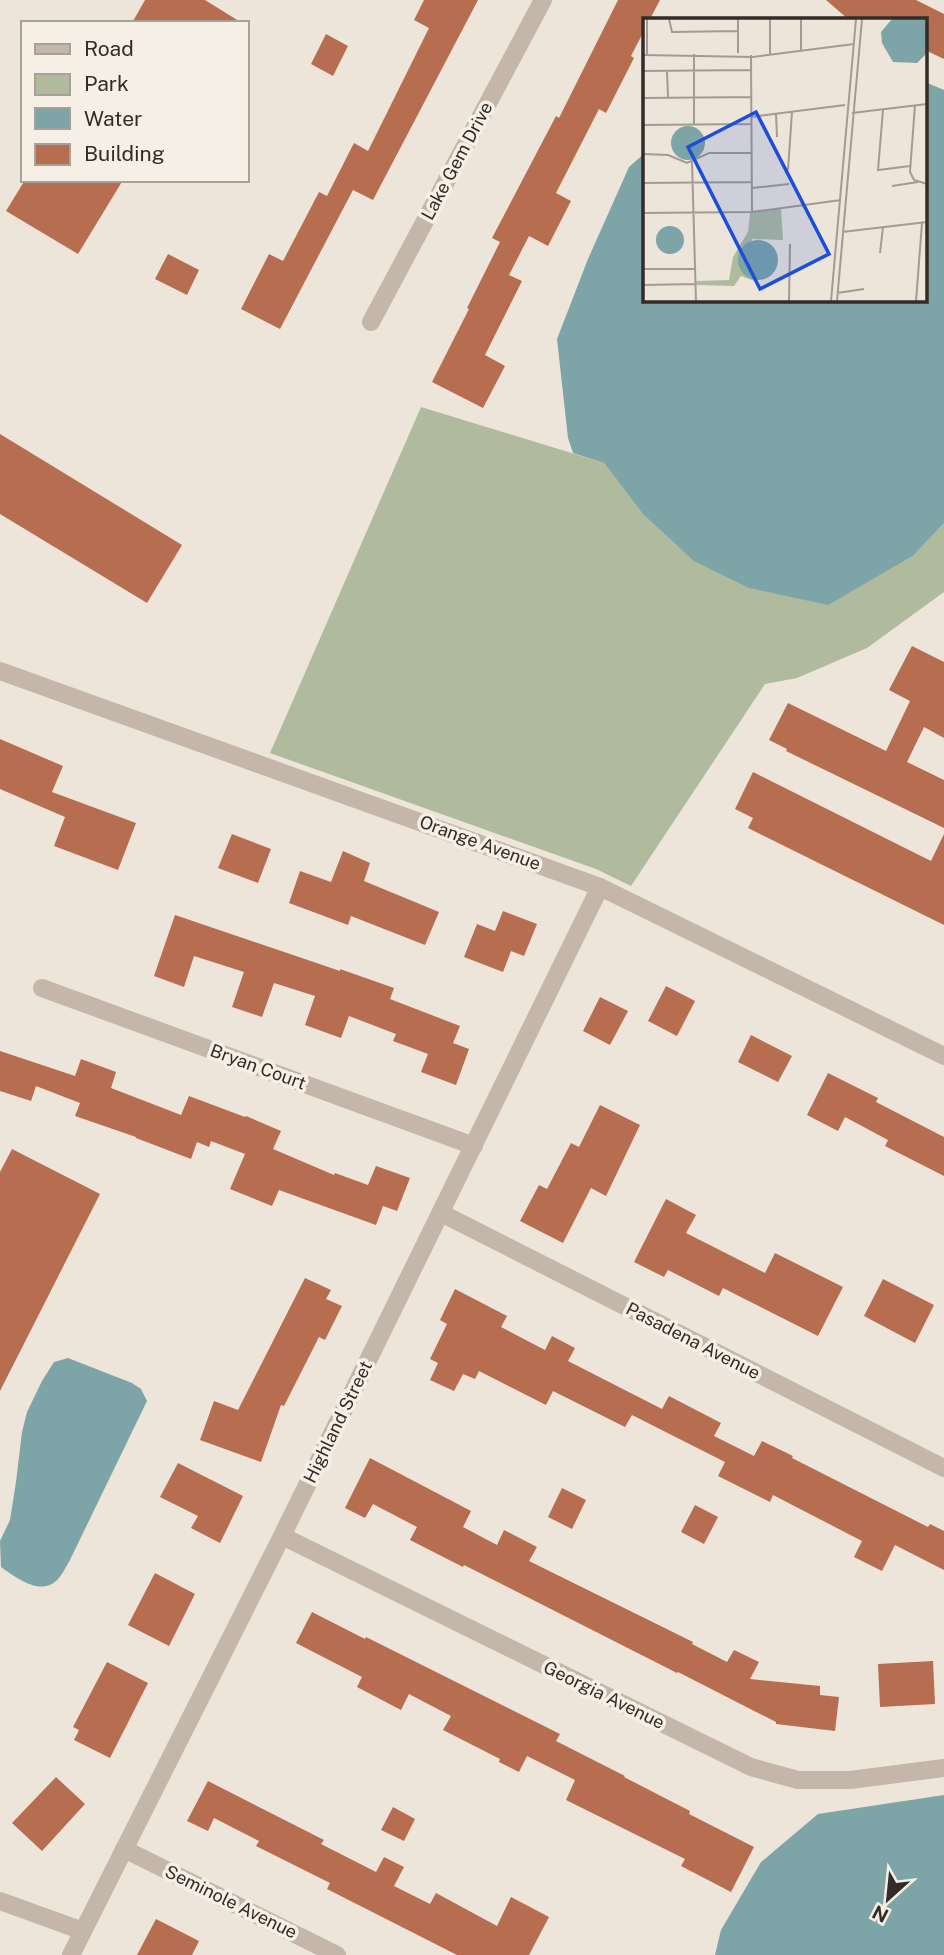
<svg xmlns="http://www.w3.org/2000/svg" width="944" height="1955" font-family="'Public Sans',sans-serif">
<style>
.green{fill:#afbb9c}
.water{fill:#7da4a7}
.building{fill:#b66d50}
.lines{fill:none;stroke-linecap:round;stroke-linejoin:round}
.street{stroke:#c4b6a8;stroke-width:18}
.labels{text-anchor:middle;stroke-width:7;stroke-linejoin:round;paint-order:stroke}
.street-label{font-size:18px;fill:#322b27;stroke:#f6efe6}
.inset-road{fill:none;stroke:#a39b92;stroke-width:2}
.view{fill:#1d4ed8;fill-opacity:0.15;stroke:#1d4ed8;stroke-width:3.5}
.inset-edge{fill:none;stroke:#322b27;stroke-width:3.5}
</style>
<rect width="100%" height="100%" fill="#eee5da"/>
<polygon class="green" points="421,407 604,463 642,513 914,555 944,523 944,592 867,648 797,678 765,684 631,886 596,869 270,753"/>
<g class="water">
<polygon points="925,82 944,90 944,523 914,555 828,605 749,588 694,561 642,513 604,463 573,453 568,438 557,339 588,259 629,167 645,153 645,299 925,299"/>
<path d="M68 1358 132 1383 141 1389 147 1401 69 1562C65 1568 62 1576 56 1581 40 1596 15 1577 1 1567L0 1541 10 1520 16 1482 22 1432 27 1412 42 1381 54 1362Z"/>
<polygon points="944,1795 944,1955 715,1955 721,1930 761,1862 818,1814"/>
</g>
<g class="building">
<polygon points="145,0 205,0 242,23 132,23"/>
<polygon points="424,0 478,0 373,200 353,190 280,329 241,309 269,254 283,261 319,192 327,196 354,143 368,151 429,28 414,20"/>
<polygon points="618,0 660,0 650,19 645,19 645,29 631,56 634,58 606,113 599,109 556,193 571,201 548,246 529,236 509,275 522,281 485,355 505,366 483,408 432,382 469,309 467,308 500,242 492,238 556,116 559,118"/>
<polygon points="826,0 916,0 944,14 944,59 925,50 925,19 848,19"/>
<polygon points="326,34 348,46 333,76 311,64"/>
<polygon points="25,180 123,180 78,254 6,211"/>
<polygon points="168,254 199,270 187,295 155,279"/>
<polygon points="0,434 182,545 147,603 0,514"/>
<polygon points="912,646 944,662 944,738 924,727 907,762 944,780 944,828 786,751 787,749 769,740 788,703 886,751 910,701 889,690"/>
<polygon points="0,739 63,766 52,792 136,823 118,870 54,846 65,817 0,789"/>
<polygon points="753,772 931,861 944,834 944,925 748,828 753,818 735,809"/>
<polygon points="232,834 271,849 258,883 218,868"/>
<polygon points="343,851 370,863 364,881 439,912 425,945 351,916 348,925 289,903 300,871 331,882"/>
<polygon points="503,911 537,924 524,956 511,951 503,972 464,957 477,924 495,931"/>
<polygon points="175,915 340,971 340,969 394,988 390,999 460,1026 453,1043 469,1049 456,1085 421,1072 428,1054 393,1041 396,1034 349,1016 341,1038 305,1025 315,996 274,983 262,1017 232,1007 244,972 194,956 184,987 154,976"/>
<polygon points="666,986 695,1001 677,1036 648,1021"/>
<polygon points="600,997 628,1011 610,1045 583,1031"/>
<polygon points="751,1035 792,1056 778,1082 738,1062"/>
<polygon points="0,1051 75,1076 81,1059 116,1072 111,1088 181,1115 189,1096 245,1117 246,1116 281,1131 273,1149 334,1175 335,1173 368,1185 376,1166 410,1178 397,1211 383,1206 376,1225 279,1190 272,1206 230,1189 245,1154 211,1141 209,1147 197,1142 191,1159 136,1138 136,1137 75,1116 80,1103 36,1086 31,1101 0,1091"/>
<polygon points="828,1073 878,1098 876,1102 944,1137 944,1176 885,1146 888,1140 845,1117 838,1131 807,1115"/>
<polygon points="600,1105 640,1125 606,1196 591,1188 563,1243 520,1221 539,1185 547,1189 571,1143 579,1147"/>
<polygon points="12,1149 100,1194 0,1391 0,1172"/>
<polygon points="666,1199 696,1215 686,1233 765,1273 775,1253 843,1287 818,1336 723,1288 719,1296 668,1270 664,1277 634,1262"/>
<polygon points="305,1278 331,1290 326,1299 342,1306 325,1340 319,1337 284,1406 281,1405 261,1462 200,1440 214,1401 238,1410"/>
<polygon points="883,1279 934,1305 915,1343 864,1316"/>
<polygon points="455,1289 507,1316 501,1327 545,1350 552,1336 575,1348 568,1361 662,1409 669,1396 721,1423 714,1436 754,1456 762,1441 793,1456 792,1458 928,1527 930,1524 944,1531 944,1570 895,1545 882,1571 854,1557 862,1541 773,1495 770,1502 718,1476 725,1462 632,1415 625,1427 553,1391 546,1405 479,1371 475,1379 463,1374 454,1391 430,1380 438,1363 430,1359 447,1324 440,1320"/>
<polygon points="370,1458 471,1511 463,1527 497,1545 504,1530 537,1547 529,1561 693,1642 692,1644 727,1662 734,1650 759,1662 750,1679 820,1686 820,1695 839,1697 835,1731 776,1724 776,1722 678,1672 677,1673 464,1565 463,1567 410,1540 417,1527 373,1504 365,1518 345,1508"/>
<polygon points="178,1463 243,1496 220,1543 191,1528 198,1516 160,1497"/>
<polygon points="562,1488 586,1500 572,1529 548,1517"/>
<polygon points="695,1505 718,1517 704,1544 681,1532"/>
<polygon points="155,1573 195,1594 169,1646 128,1625"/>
<polygon points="312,1612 365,1639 366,1637 560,1734 556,1741 625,1776 624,1777 690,1811 689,1814 754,1847 731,1892 681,1866 685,1859 566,1800 575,1780 527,1756 519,1772 499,1762 500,1759 443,1730 451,1716 409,1694 401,1710 357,1687 362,1677 296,1643"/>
<polygon points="933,1661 935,1704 880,1707 878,1664"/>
<polygon points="107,1662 148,1683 110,1758 74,1740 79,1730 73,1727"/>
<polygon points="56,1777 85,1804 42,1851 12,1823"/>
<polygon points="208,1781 324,1840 321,1844 376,1872 384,1857 404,1867 394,1886 430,1904 436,1893 497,1926 511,1897 549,1917 529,1955 457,1955 327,1889 330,1883 256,1846 259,1841 214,1818 208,1831 187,1821"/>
<polygon points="393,1807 415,1819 404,1841 381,1830"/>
<polygon points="156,1919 199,1941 192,1955 137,1955"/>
</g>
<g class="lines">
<g class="street">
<polyline points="371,322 543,0"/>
<polyline points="0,671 600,887 944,1056"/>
<polyline points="42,988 474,1146"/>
<polyline points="441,1213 944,1468"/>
<polyline points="282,1536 751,1767 798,1780 850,1780 944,1768"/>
<polyline points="124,1849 337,1955"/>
<polyline points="0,1901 83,1931"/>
<polyline points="71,1955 282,1536 600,887"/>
</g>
</g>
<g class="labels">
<g class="street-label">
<text transform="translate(457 161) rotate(-62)" y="6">Lake Gem Drive</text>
<text transform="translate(480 843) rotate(20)" y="6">Orange Avenue</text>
<text transform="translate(258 1067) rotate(20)" y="6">Bryan Court</text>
<text transform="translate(693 1341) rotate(27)" y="6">Pasadena Avenue</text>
<text transform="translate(338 1422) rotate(-64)" y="6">Highland Street</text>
<text transform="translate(604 1695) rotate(26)" y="6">Georgia Avenue</text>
<text transform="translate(231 1902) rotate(26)" y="6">Seminole Avenue</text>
</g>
</g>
<g transform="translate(643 18)">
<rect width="284" height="284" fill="#eee5da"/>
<path d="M138 191 140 222 109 221 102 256 114 264 98 258 91 268 53 267V263L86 262 90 239 105 214 107 195Z" fill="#afbb9c"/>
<path d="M249 1H283V36L274 45 250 44 239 25 238 14ZM28 125a17 17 0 1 1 34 0a17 17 0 1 1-34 0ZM13 222a14 14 0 1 1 28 0a14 14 0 1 1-28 0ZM95 242a20 20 0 1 1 40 0a20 20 0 1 1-40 0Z" fill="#7da4a7"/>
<path class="inset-road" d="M4 1V37M26 1 29 14 95 13M95 1V35M127 1V37M158 33V1M0 37 110 39 211 26M108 37 109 194M0 53 108 52M24 53 25 79M0 80 108 79M272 87 267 154 271 162 284 166M240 92 235 152 267 148M209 95 284 86M133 96 134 119M108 99 202 87M0 107 108 106M51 107V36M0 136 25 137 44 145 66 135H108M49 144 53 283M145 152 149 94M0 165 109 164M249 168 275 164M109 170 146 166M0 195 109 194 198 182M199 214 284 204M237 235 240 209M0 251H52M0 267 52 266M194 275 221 271M146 283 147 226M188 283 213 1M194 283 219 1M273 283 279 205"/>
<path class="view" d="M113 94 186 236 117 271 45 129Z"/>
<rect width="284" height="284" class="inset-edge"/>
</g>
<rect x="21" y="21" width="228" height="161" fill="#f6efe6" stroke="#a8a19a" stroke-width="2"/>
<rect x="35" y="44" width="35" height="10" fill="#c4b6a8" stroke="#a8a19a" stroke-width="2"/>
<text x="84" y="56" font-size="21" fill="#322b27">Road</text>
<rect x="35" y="74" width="35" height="21" fill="#afbb9c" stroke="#a8a19a" stroke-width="2"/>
<text x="84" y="91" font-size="21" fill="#322b27">Park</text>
<rect x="35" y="108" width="35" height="21" fill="#7da4a7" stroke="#a8a19a" stroke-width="2"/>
<text x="84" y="126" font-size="21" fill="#322b27">Water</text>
<rect x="35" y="144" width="35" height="21" fill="#b66d50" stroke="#a8a19a" stroke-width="2"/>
<text x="84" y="161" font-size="21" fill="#322b27">Building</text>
<g transform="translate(888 1899) rotate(207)" stroke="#f6efe6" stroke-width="5" paint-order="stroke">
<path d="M0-5L12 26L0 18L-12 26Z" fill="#322b27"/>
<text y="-10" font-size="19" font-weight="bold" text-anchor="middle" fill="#322b27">N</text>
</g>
</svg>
